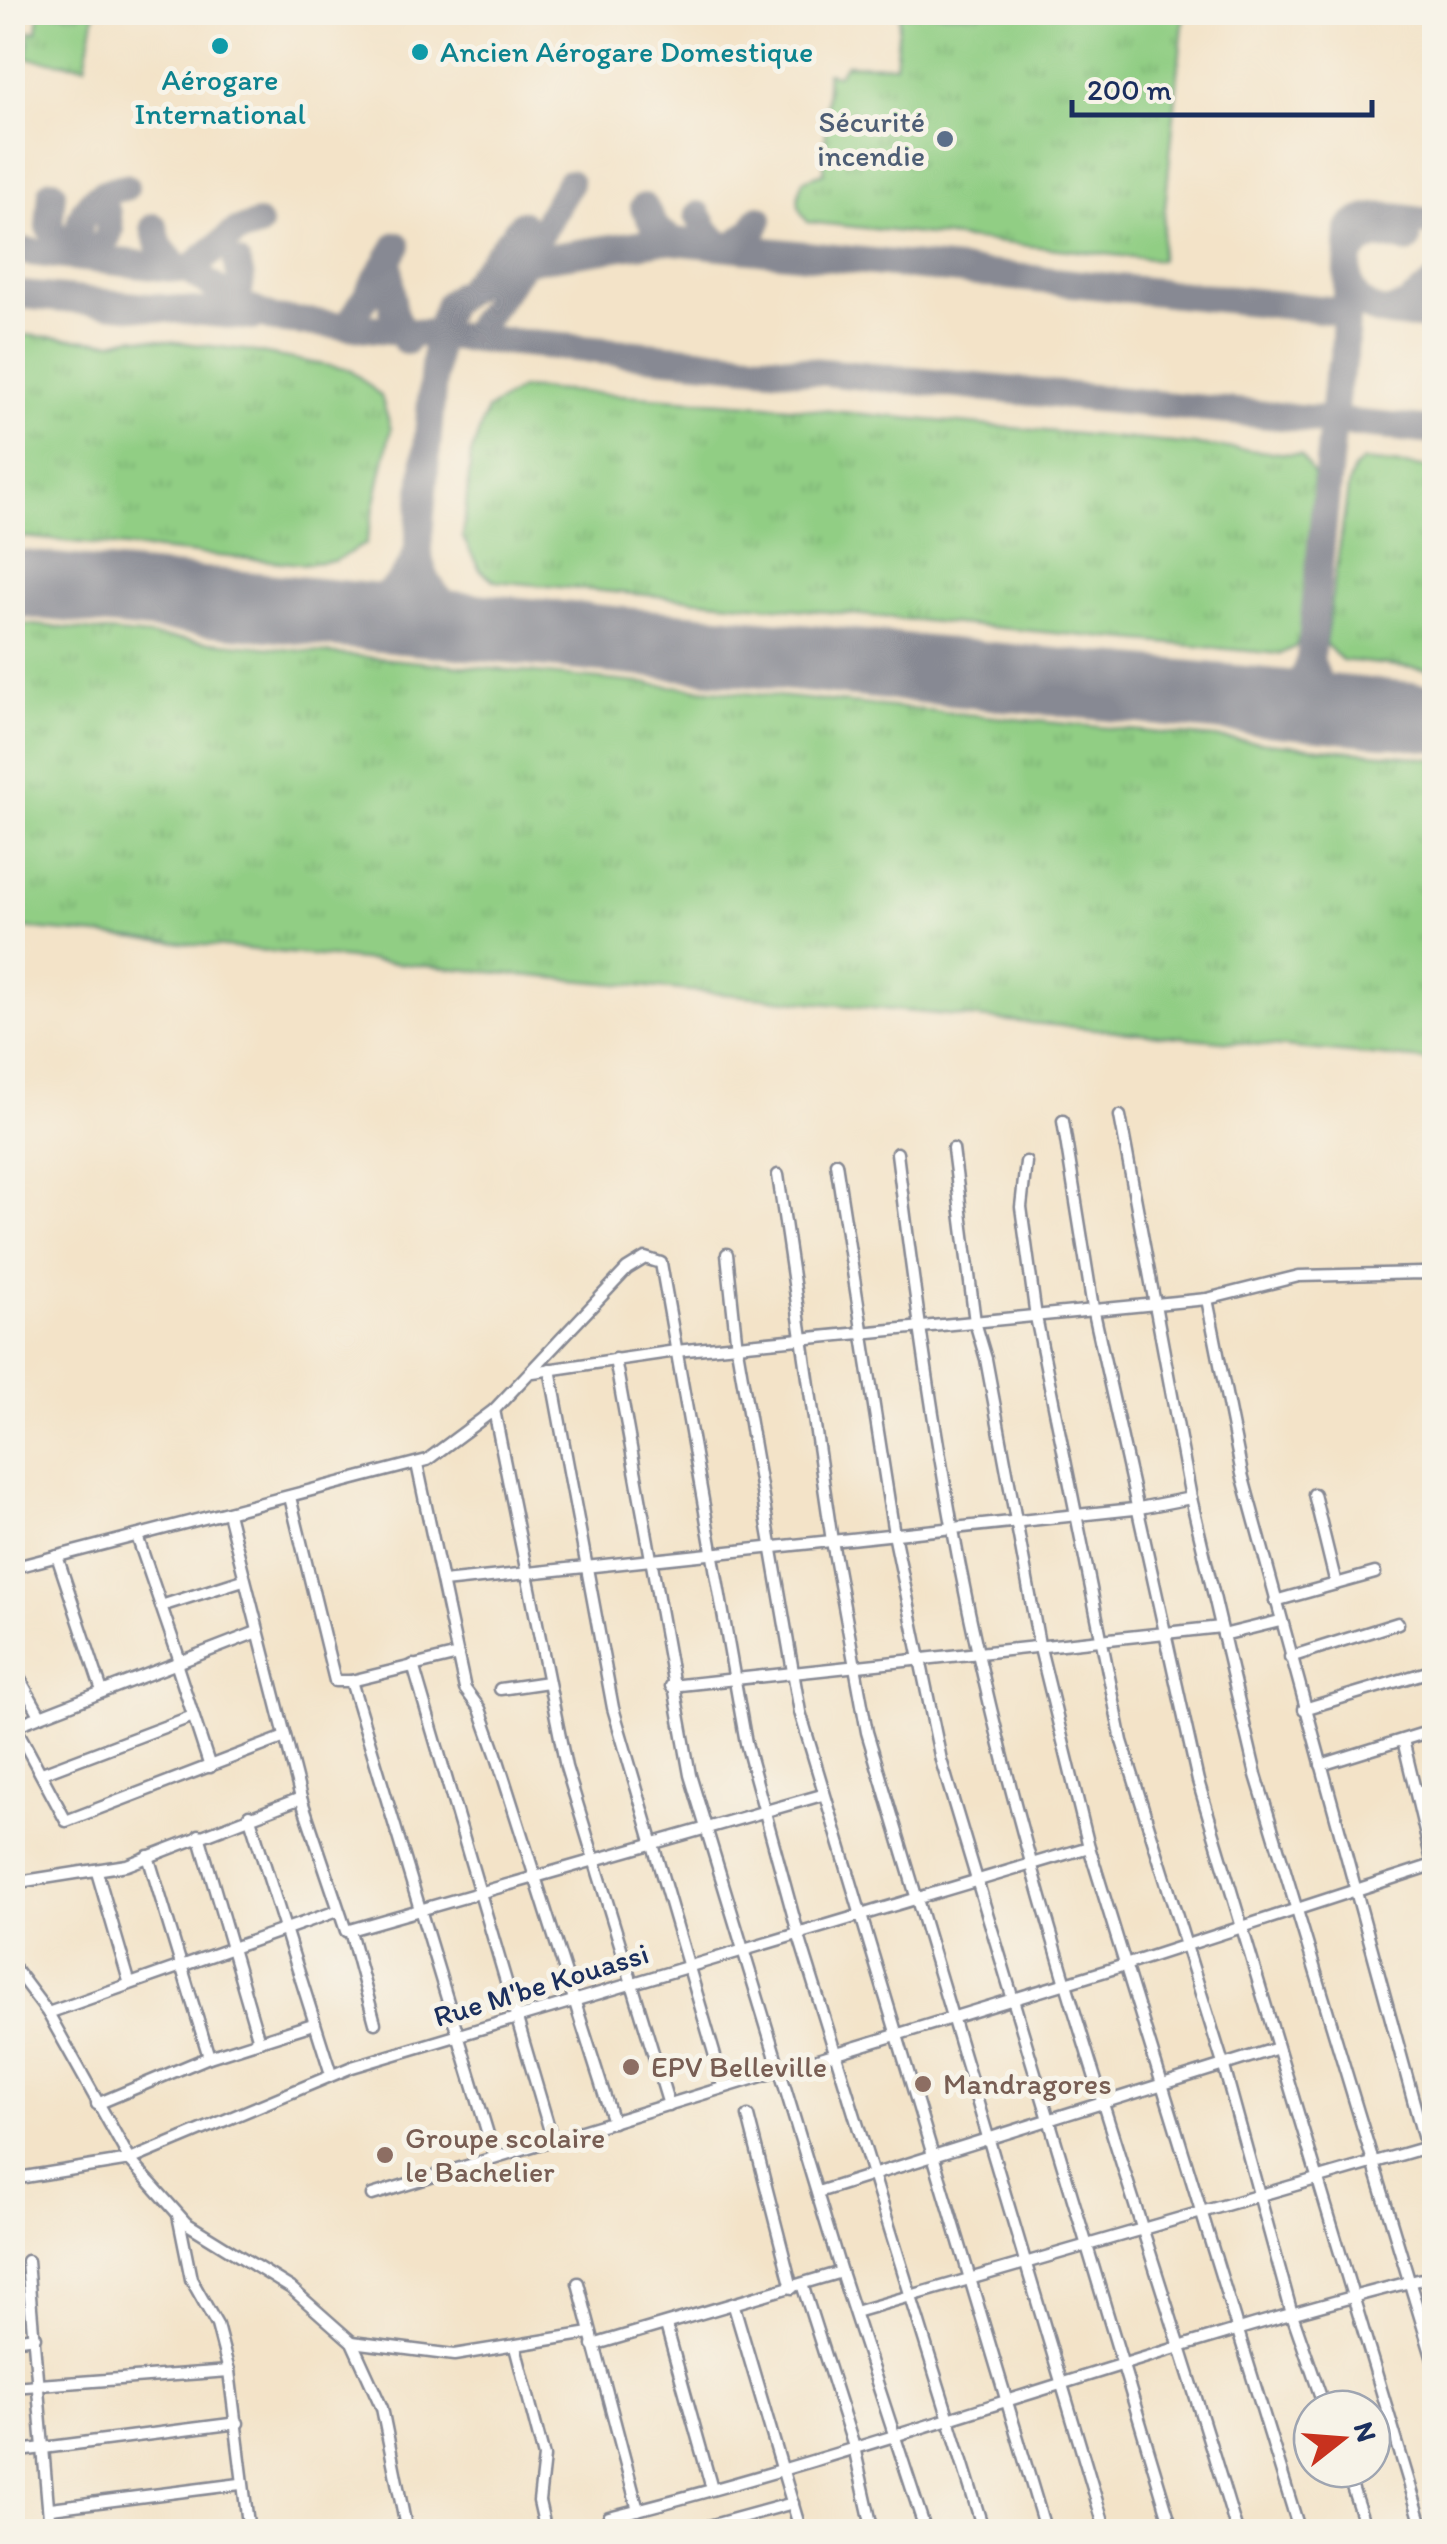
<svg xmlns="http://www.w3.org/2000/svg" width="1447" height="2544" font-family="Itim,sans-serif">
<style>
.grass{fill:url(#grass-tufts);stroke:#567e71;stroke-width:2.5}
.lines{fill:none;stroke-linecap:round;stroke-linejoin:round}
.taxiway{stroke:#878993;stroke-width:28}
.runway{stroke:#878993;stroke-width:68}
.street-casing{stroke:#878993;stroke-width:15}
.street{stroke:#fff;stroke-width:10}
.culture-dot{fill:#0f9aa8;stroke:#f7f3e8;stroke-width:4}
.service-dot{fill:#5c6f8a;stroke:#f7f3e8;stroke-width:4}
.education-dot{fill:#8d6e63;stroke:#f7f3e8;stroke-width:4}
.labels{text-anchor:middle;stroke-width:10;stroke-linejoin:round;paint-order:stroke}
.culture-label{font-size:30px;fill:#0d838f;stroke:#f7f3e8;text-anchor:start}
.service-label{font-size:30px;fill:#4e5e75;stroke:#f7f3e8;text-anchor:end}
.street-label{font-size:30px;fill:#1b2f5e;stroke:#f7f3e8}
.education-label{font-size:30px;fill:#785e54;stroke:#f7f3e8;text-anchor:start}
</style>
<defs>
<pattern id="grass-tufts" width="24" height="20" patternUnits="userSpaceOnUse" patternTransform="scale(2.5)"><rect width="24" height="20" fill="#91ce84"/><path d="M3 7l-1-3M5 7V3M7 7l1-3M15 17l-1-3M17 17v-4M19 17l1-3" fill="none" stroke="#7cb174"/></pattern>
</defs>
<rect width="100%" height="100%" fill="#f7f3e8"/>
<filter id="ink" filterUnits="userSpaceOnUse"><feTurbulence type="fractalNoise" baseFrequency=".01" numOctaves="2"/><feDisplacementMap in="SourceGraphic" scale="20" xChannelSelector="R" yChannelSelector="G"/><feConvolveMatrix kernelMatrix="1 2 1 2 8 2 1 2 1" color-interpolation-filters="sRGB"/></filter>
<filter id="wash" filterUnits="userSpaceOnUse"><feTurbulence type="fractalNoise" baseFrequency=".0048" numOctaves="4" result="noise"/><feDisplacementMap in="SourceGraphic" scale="40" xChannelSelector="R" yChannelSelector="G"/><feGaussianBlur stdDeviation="2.25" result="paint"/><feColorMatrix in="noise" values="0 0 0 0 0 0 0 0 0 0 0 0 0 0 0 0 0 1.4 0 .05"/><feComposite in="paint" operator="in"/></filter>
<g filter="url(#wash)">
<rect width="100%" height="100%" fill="#f3e3c8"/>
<g class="grass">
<polygon points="39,13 95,13 85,66 27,58 30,31 37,32"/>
<path d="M900 13H1184L1160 260 808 222C796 210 796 196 803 180L824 173 827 73 838 75 846 64 895 65Z"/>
<polygon points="12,334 112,342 133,337 245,350 351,370 381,396 391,429 366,544 334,561 302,564 13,536"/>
<polygon points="522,388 767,405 1301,455 1314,475 1304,630 1295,647 1280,654 495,581 480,570 463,538 471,454 487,410"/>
<polygon points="1363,461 1434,468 1434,670 1342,660 1325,644 1349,482 1354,468"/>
<polygon points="13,623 1434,759 1434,1061 13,927"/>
</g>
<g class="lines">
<g class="taxiway">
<polyline points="52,192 49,226 70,256"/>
<polyline points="644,207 657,230 673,240"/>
<polyline points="698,215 708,233 723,246"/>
<polyline points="154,227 159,246 177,268"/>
<path d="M1407 240C1397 238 1385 235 1375 237 1338 244 1341 296 1371 309 1390 317 1415 315 1434 317"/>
<polyline points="732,247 755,228 759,219"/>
<polyline points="12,250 189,270 237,303 274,319 1434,431"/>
<path d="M83 258C71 222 85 193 125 187"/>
<polyline points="98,259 110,230 107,213"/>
<polyline points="389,261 393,312 406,341"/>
<polyline points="237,263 241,278 237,303"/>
<polyline points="189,270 236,232 258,225"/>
<polyline points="468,289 501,268 524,261 664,240 1347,312"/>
<polyline points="12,294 253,317"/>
<polyline points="1389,312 1407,306 1434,284"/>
<polyline points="349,325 397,245"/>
<polyline points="471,337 524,261 569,183"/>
<path d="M418 550C423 592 447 610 484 628"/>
<path d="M340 614C379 603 406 590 418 548L437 334 449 303 468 289 522 224"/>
<polyline points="1310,660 1322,692 1349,709"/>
<path d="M1268 702 1302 680 1310 660 1337 379 1344 357 1350 229C1367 207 1410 220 1434 223"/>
</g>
<polyline class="runway" points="12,583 1434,718"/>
</g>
</g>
<g filter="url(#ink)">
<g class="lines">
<defs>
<g id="street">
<polyline points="1120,1116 1191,1498 1256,1775 1434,2363"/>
<polyline points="1063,1121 1093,1308 1198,1781 1424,2532"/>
<polyline points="953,1149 975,1322 986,1359 1039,1644 1089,1847 1300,2532"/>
<path d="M897 1153C920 1338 946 1523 990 1705 1057 1984 1155 2256 1237 2532"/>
<polyline points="1026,1162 1021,1207 1036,1317 1122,1741 1224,2067 1292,2314 1325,2409"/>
<polyline points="836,1163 894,1534 941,1760 1173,2532"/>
<polyline points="778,1175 832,1541 867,1732 1106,2532"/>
<polyline points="727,1254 737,1348 800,1712 1046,2532"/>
<polyline points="1207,1299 1242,1474 1426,2147"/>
<polyline points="615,1359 690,1775 841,2272 926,2532"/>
<polyline points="550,1369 613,1708 724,2087"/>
<polyline points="533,1372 676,1351 1207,1299 1299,1276 1422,1273 1434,1277"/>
<polyline points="494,1410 566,1767 669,2105"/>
<polyline points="417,1464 465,1689 480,1709 496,1754 613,2122"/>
<polyline points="1314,1494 1336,1584"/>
<polyline points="290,1497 335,1681 351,1681 458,1655"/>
<polyline points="228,1513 301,1798 346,1931 822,1795"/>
<polyline points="137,1536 180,1661"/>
<polyline points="57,1556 102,1691"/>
<polyline points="12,1568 427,1460 494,1410 627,1269 645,1258 661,1263 746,1743 798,1933 984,2532"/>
<polyline points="443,1582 1134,1509 1191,1498"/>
<polyline points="1275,1601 1375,1573"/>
<polyline points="161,1606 243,1580"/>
<polyline points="1223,1635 1280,1621"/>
<polyline points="1290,1657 1398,1623"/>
<polyline points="176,1663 210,1767"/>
<polyline points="12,1665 40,1715"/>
<polyline points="413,1665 552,2138"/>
<polyline points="351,1681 494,2154"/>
<polyline points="671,1686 1221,1627"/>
<polyline points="500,1689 548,1682"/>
<polyline points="1304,1709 1434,1670"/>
<polyline points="15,1726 66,1821 285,1737"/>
<polyline points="12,1727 257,1632"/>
<polyline points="1321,1765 1434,1730"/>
<polyline points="42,1773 193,1716"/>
<polyline points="1416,1792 1434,1788"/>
<polyline points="249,1815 331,2074"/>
<polyline points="199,1835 259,2041"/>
<polyline points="148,1856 209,2057"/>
<polyline points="97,1872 129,1981"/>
<polyline points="12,1883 127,1865 301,1798"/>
<polyline points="350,1931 375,2023"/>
<polyline points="12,1965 48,2013 130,2160 186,2223 291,2288 352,2342 382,2408 407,2532"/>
<polyline points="48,2013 337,1911"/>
<polyline points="97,2104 209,2057 313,2024"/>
<polyline points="748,2116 792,2288"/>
<polyline points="12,2179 130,2160 352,2067 1089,1847"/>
<polyline points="818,2192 1278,2048"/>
<polyline points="372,2195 1125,1965 1433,1865 1403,1740"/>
<polyline points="178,2215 191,2279 217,2325 229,2371 249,2532"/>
<polyline points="27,2261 50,2529"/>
<polyline points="578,2283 638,2510"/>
<polyline points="802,2284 854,2447 873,2532"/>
<polyline points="734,2306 801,2532"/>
<polyline points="855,2312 1434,2145"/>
<polyline points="666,2325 712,2489"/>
<polyline points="12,2340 35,2337"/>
<polyline points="352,2342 454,2355 590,2333"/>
<polyline points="593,2345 841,2272"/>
<polyline points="515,2347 544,2457 539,2501 546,2532"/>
<polyline points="12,2387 229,2371"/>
<polyline points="12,2452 238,2423"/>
<polyline points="1346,2469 1367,2532"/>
<polyline points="51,2508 240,2484"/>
<polyline points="23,2532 51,2532"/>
<path d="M607 2532 609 2517C887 2448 1156 2344 1434 2276"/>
<polyline points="687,2532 793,2503"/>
</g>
</defs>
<use href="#street" class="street-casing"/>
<use href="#street" class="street"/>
</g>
</g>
<g class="culture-dot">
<circle cx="220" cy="46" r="10"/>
<circle cx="420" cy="52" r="10"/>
</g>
<circle class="service-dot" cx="945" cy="139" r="10"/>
<g class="education-dot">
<circle cx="631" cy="2067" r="10"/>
<circle cx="923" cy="2084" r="10"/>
<circle cx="385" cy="2155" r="10"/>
</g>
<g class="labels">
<g class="culture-label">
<text x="440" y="62">Ancien Aérogare Domestique</text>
<text x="220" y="90" text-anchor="middle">Aérogare<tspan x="220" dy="34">International</tspan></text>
</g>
<g class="service-label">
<text x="925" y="132">Sécurité<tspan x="925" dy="34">incendie</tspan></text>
</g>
<g class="street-label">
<text transform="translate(541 1985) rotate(-17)" y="10">Rue M'be Kouassi</text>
</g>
<g class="education-label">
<text x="651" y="2077">EPV Belleville</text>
<text x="943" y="2094">Mandragores</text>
<text x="405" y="2148">Groupe scolaire<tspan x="405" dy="34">le Bachelier</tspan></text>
</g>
</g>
<rect width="1447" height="2544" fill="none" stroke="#f7f3e8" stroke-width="50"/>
<g transform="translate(1342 2439) rotate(73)"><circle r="48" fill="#f7f3e8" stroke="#9fa5b1" stroke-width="2.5"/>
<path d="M0-8L18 38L0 25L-18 38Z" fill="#c8321e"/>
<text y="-15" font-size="28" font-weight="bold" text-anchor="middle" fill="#1b2f5e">N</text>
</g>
<path d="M1072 100v15h300v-15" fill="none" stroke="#1b2f5e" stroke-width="5"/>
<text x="1087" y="100" font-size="30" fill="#1b2f5e" stroke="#f7f3e8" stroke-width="8" paint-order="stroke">200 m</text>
</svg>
